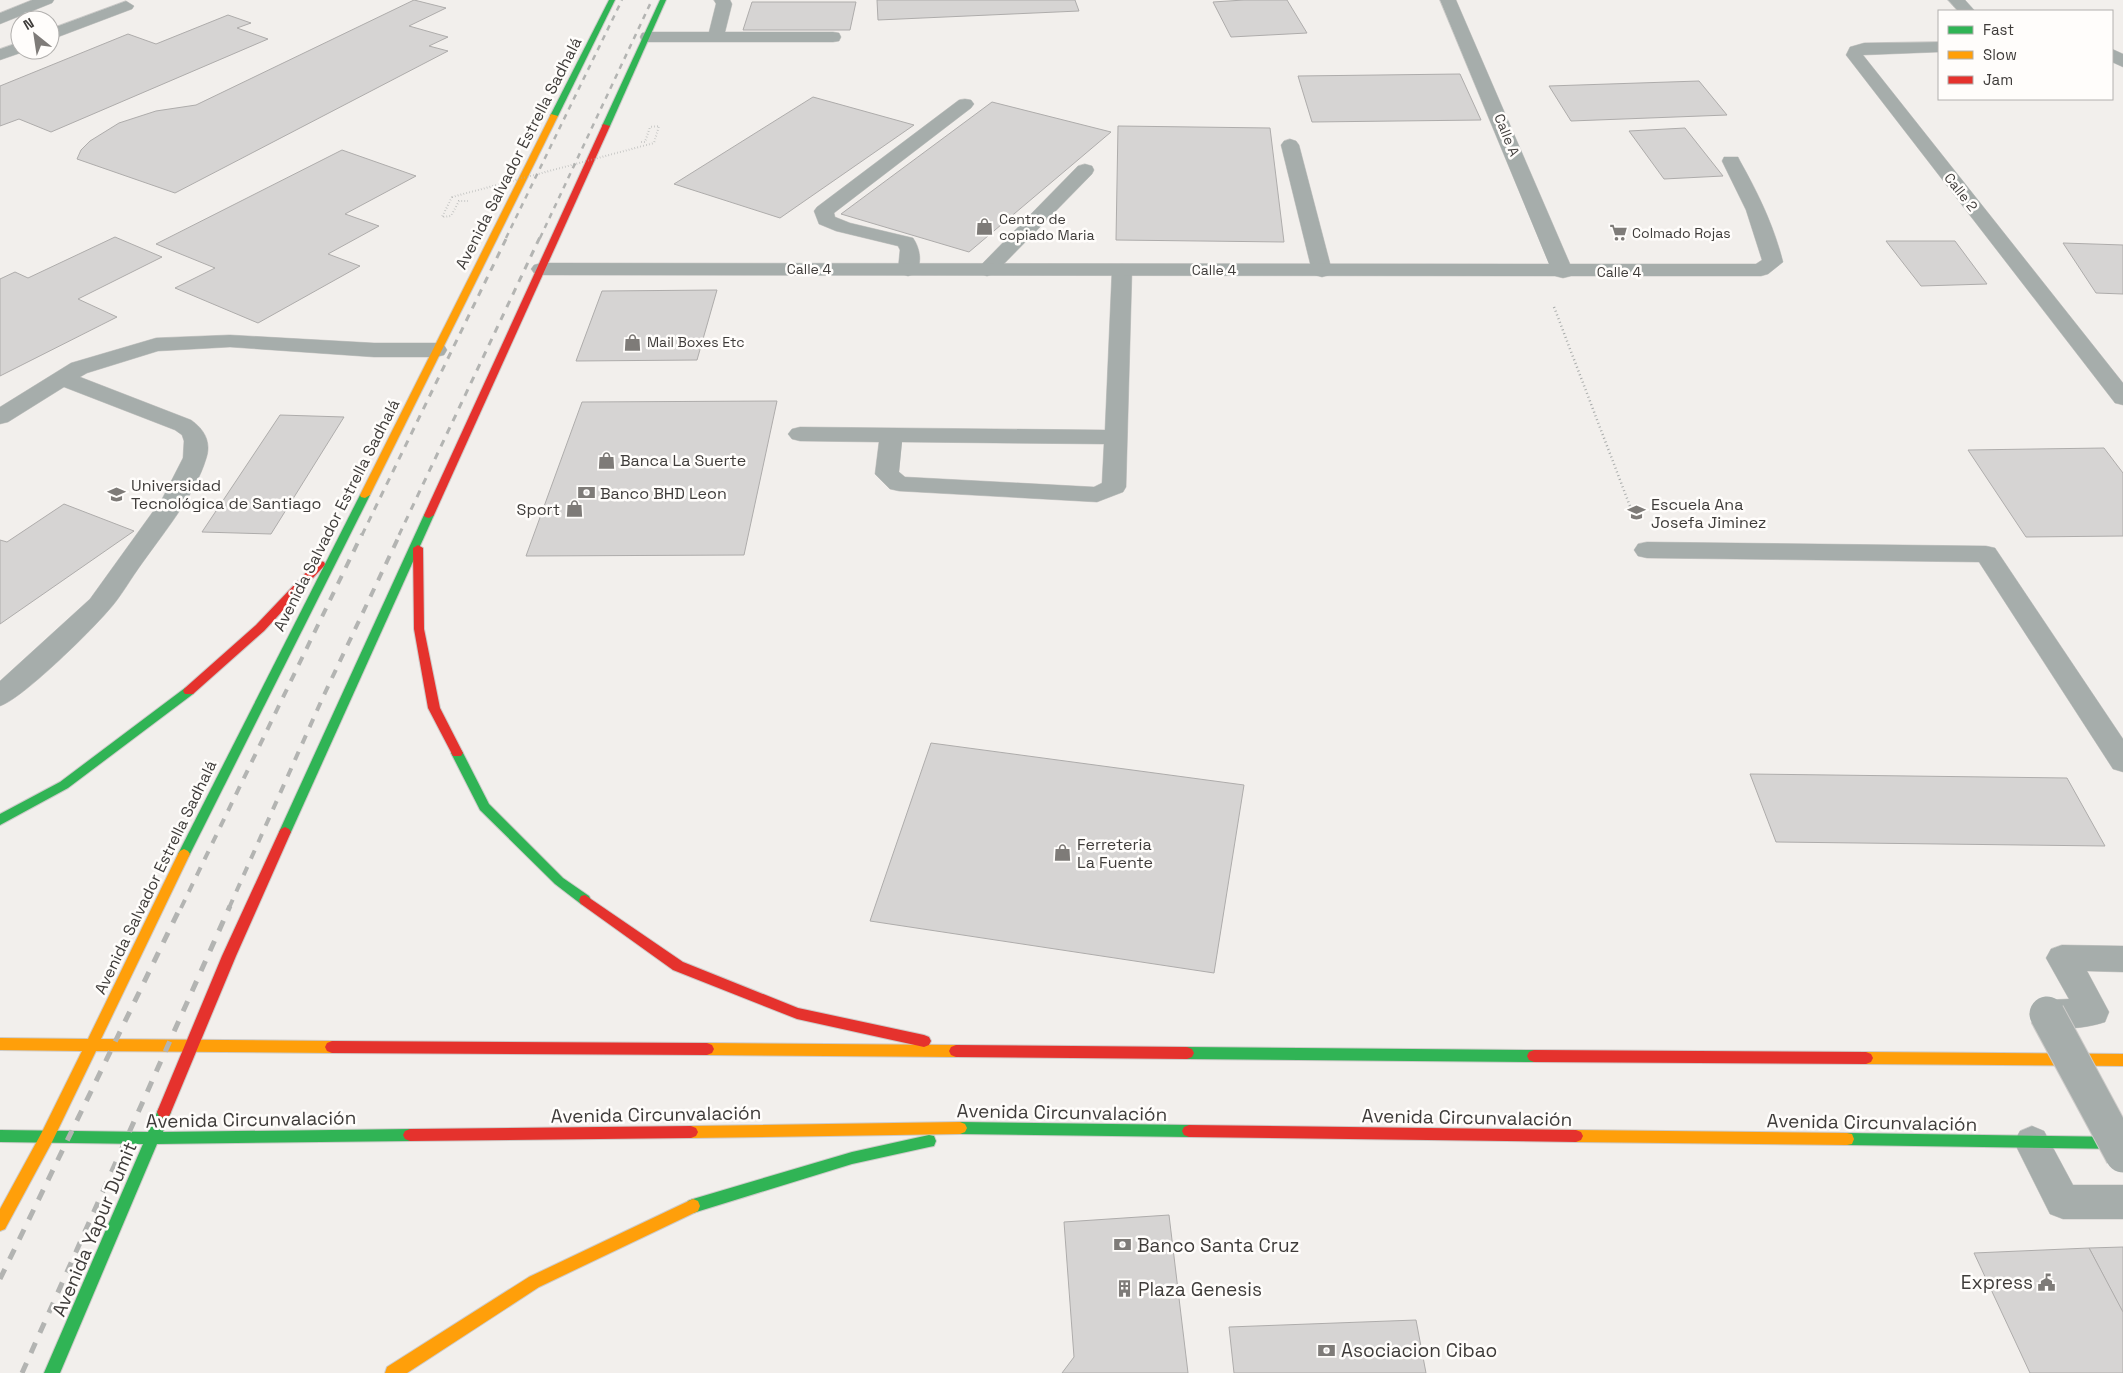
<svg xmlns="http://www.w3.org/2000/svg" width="2123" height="1373" font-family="'Space Grotesk',sans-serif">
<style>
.building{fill:#d6d4d3;stroke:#aeacab}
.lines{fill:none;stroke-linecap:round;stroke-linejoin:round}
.lane-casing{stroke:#cdcbc9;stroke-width:1}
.street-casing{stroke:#cdcbc9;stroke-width:1}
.fast-casing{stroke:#cdcbc9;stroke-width:2}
.slow-casing{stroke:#cdcbc9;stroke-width:2}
.jam-casing{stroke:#cdcbc9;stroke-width:2}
.path-far1{stroke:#a9acab;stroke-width:2;stroke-dasharray:0.5 2.5;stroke-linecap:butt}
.path{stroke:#a9acab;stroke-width:2.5;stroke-dasharray:1 3;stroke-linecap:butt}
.lane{fill:#a6adab;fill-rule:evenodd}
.street{fill:#a6adab;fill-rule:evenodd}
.fast{fill:#30b455;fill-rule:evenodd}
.slow{fill:#ff9f0a;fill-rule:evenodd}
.jam{fill:#e5322d;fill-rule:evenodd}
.rail-far3{stroke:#b3b4b2;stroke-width:2.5;stroke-dasharray:5.5 5.5;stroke-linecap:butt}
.rail-far2{stroke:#b3b4b2;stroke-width:3;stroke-dasharray:7 7;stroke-linecap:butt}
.rail-far1{stroke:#b3b4b2;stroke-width:4;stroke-dasharray:9 9;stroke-linecap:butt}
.rail{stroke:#b3b4b2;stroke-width:5;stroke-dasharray:11 11;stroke-linecap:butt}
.street-bridge-casing{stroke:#cdcbc9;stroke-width:37;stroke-linecap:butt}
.path-bridge{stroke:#a9acab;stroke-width:2;stroke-dasharray:0.5 2.5;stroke-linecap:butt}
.street-bridge{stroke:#a6adab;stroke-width:35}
.labels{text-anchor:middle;stroke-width:5;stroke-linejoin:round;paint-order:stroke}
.far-street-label{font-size:14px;fill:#3f3c3a;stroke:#fffdfb}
.far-poi-label{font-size:14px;fill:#3f3c3a;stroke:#fffdfb;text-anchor:start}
.street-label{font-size:16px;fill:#3f3c3a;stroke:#fffdfb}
.poi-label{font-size:16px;fill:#3f3c3a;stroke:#fffdfb;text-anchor:start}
.near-street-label{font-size:19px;fill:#3f3c3a;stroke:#fffdfb}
.near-poi-label{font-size:19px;fill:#3f3c3a;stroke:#fffdfb;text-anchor:start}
</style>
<rect width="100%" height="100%" fill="#f2efec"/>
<g class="building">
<polygon points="414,0 446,8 409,26 448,37 429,46 448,51 175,193 77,159 81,150 90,141 119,123 156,111 196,105"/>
<polygon points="877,0 1075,0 1079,11 878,20"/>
<polygon points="1244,0 1287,0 1307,33 1231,37 1213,2"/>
<polygon points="752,2 856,2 850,30 743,30"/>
<polygon points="228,15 251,23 237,28 268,39 51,132 19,119 0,126 0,86 128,34 156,44"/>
<polygon points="1460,74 1481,120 1312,122 1298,76"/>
<polygon points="1699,81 1727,115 1571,121 1549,86"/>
<polygon points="813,97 914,125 780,218 674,184"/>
<polygon points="992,102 1111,132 969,252 841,214"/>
<polygon points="1118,126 1270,128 1284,242 1116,240"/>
<polygon points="1685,128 1723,176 1664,179 1629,131"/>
<polygon points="342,150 416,176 345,214 379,226 328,254 360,266 258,323 175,288 215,268 156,244"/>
<polygon points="115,237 162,257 78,299 117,317 0,376 0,279 15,272 28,278"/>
<polygon points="1886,241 1955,241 1987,284 1921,286"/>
<polygon points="2063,243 2123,245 2123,294 2096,293"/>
<polygon points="717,290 697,360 576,361 602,291"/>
<polygon points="777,401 744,555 526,556 582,402"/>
<polygon points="280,415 344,417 271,534 202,532"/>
<polygon points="2104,448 2123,473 2123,536 2026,537 1968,450"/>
<polygon points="64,504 134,531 0,624 0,540 7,542"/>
<polygon points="931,743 1244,785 1214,973 870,921"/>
<polygon points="1750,774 2067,778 2105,846 1776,842"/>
<polygon points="1169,1215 1188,1373 1062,1373 1074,1357 1064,1222"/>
<polygon points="2123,1247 2123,1313 2089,1248"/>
<polygon points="2089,1248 2123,1312 2123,1373 2030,1373 1974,1253"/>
<polygon points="1416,1320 1426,1373 1234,1373 1229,1327"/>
</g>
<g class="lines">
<defs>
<g id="lane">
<polygon points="32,0 54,0 52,3 0,24 0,13"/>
<polygon points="714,0 730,0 732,4 725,32 833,32 839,33 841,37 839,41 833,42 648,42 642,41 640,37 642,33 648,32 709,32 716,4"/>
<polygon points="126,1 134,6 132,9 50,40 50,29"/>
<polygon points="20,42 20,50 26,51 0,60 0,49"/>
<path d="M965 99 971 100 974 104 971 108 834 213 835 217 850 223 913 238C920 248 923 263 915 274L908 276 901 274 898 270 900 250 898 246 836 231 819 224 814 211 817 207 959 100Z"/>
<polygon points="1290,139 1296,141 1299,145 1332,271 1329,275 1322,277 1315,275 1312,271 1281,145 1284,141"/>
<polygon points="1085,164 1092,166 1094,170 1092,174 994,274 987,276 980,274 977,270 980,266 1078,166"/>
<path d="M1122 264 1129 266 1132 270 1126 487 1123 492 1097 502 899 491 890 489 875 474 879 442 800 441 792 439 788 434 792 429 800 427 1105 430 1112 270 1115 266ZM902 442 1104 444 1102 483 1094 487 905 477 899 472Z"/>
<path d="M230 335 374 343H436L444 345 447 350 444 355 436 357H374L230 347 158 351 87 373 80 377 191 420C204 429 212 442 206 459 195 495 165 531 143 562 131 578 121 597 108 611 90 632 22 699 0 706V681L90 599 162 499 183 458 184 441 182 435 175 430 64 387 8 422 0 424V407L71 363 156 338Z"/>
</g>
<g id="street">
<path d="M1440 0H1456L1570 264H1756L1762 260 1746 210 1722 161 1724 157H1738L1740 161C1758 193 1774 226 1783 262L1768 274 1761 276H1571L1563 278 1555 276 541 275 534 273 531 269 534 265 541 263 1549 264Z"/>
<polygon points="1948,0 1965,0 1975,11 1958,11"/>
<polygon points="1939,42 1939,52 1863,55 2123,383 2123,405 2115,403 1846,55 1850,47 1864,43"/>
<polygon points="2112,49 2123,54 2123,67 2112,62"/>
<polygon points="1647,542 1986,546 1995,548 2123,739 2123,772 2113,769 1979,562 1647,558 1638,556 1634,550 1638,544"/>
<path d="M2062 945 2123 946V972L2087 971 2109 1012 2105 1022C2084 1029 2056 1031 2035 1024L2030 1014 2035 1004 2047 1000 2069 999 2046 958 2051 949Z"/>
<polygon points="2032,1126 2044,1131 2073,1185 2123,1185 2123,1219 2063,1219 2050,1214 2014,1142 2020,1131"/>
</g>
<g id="fast">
<polygon points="609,0 615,0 558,116 551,118 550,116"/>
<polygon points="660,0 666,0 610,126 603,128 602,126"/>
<polygon points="365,492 370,495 190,854 188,857 180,857 178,854 360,495"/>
<polygon points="429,512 434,515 291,832 289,835 281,835 279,832 424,515"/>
<polygon points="189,687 195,691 193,694 68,788 0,825 0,814 60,782 185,688"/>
<polygon points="457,749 461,750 463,753 489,804 563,878 589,896 591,900 589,904 585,905 581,904 555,884 480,810 451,753 453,750"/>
<polygon points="1187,1047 1534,1050 1539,1052 1541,1056 1539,1060 1534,1062 1187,1059 1182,1057 1180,1053 1182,1049"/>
<polygon points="164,1106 169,1108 171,1112 163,1132 410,1129 415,1131 417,1135 415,1139 410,1141 157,1144 60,1373 44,1373 143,1144 0,1142 0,1130 148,1132 159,1108"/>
<polygon points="960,1122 1189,1125 1194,1127 1196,1131 1194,1135 1189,1137 960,1134 955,1132 953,1128 955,1124"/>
<polygon points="1847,1133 2123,1137 2123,1149 1847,1145 1842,1144 1840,1139 1842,1134"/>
<polygon points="929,1135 934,1136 936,1141 934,1146 929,1147 852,1164 693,1213 688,1211 686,1206 688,1201 693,1199 852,1152"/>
</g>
<g id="slow">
<polygon points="551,114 558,116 370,495 365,498 361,497 360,495"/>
<polygon points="184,849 188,851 190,854 101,1039 332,1041 337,1043 339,1047 337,1051 332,1053 96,1051 52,1142 5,1229 0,1231 0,1209 42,1132 82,1051 0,1050 0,1038 88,1039 178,854 180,851"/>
<polygon points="707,1043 956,1045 961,1047 963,1051 961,1055 956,1057 707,1055 702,1053 700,1049 702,1045"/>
<polygon points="1866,1052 2123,1054 2123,1066 1866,1064 1861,1062 1859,1058 1861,1054"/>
<polygon points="960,1122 965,1124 967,1128 965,1132 960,1134 691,1138 686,1136 684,1132 686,1128 691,1126"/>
<polygon points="1576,1130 1847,1133 1852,1134 1854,1139 1852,1144 1847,1145 1576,1142 1571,1140 1569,1136 1571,1132"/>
<polygon points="693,1199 698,1201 700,1206 698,1211 539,1287 407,1373 385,1373 387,1367 529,1277"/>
</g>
<g id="jam">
<polygon points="603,124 610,126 434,515 429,518 425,517 424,515"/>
<polygon points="418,545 423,548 424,629 440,708 463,753 461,756 453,756 428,708 414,629 413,548"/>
<polygon points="320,561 324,562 325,564 324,566 264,631 193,694 185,694 183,691 185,688 256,625 316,562"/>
<polygon points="285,827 289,829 291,832 236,956 171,1112 169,1116 164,1118 159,1116 157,1112 222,956 279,832 281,829"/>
<polygon points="585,895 683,962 798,1008 924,1035 929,1037 931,1041 929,1045 924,1047 797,1019 673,970 581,904 579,900 581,896"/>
<polygon points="332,1041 707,1043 712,1045 714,1049 712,1053 707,1055 332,1053 327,1051 325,1047 327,1043"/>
<polygon points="956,1045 1187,1047 1192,1049 1194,1053 1192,1057 1187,1059 956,1057 951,1055 949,1051 951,1047"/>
<polygon points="1534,1050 1866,1052 1871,1054 1873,1058 1871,1062 1866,1064 1534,1062 1529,1060 1527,1056 1529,1052"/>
<polygon points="1189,1125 1576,1130 1581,1132 1583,1136 1581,1140 1576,1142 1189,1137 1184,1135 1182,1131 1184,1127"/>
<polygon points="691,1126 696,1128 698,1132 696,1136 691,1138 410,1141 405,1139 403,1135 405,1131 410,1129"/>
</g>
</defs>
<use href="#lane" class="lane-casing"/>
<use href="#street" class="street-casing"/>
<use href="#fast" class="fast-casing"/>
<use href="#slow" class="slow-casing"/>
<use href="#jam" class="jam-casing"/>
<g class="path-far1">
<polyline points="641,142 645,142 650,127 659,126 654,143"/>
<polyline points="452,197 442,217 451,216 459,201 468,201"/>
</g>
<polyline class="path" points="1554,307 1633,514"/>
<use href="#lane" class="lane"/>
<use href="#street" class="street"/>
<use href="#fast" class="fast"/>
<use href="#slow" class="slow"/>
<use href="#jam" class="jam"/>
<g class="rail-far3">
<polyline points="506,238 622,0"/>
<polyline points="540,238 652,0"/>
</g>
<g class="rail-far2">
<polyline points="362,535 507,237"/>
<polyline points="399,535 540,237"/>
</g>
<g class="rail-far1">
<polyline points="181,908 362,534"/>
<polyline points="229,908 323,697 400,534"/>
</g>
<g class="rail">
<polyline points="0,1279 181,906"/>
<polyline points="22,1373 230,906"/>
</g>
<defs>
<polyline id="street-bridge" points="2047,1014 2123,1155"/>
</defs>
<use href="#street-bridge" class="street-bridge-casing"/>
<polyline class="path-bridge" points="452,197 654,143"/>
<use href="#street-bridge" class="street-bridge"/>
</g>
<defs>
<symbol id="shop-bare" viewBox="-9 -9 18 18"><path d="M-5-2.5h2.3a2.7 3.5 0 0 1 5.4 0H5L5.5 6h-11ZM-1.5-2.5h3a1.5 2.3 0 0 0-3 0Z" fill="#7e7b78" stroke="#fffdfb" stroke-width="2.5" paint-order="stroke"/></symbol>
<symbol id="supermarket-bare" viewBox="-9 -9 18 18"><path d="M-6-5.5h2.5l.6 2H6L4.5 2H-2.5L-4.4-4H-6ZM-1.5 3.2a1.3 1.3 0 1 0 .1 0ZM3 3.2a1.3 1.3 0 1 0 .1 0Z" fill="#7e7b78" stroke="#fffdfb" stroke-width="2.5" paint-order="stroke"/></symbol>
<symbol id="bank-bare" viewBox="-9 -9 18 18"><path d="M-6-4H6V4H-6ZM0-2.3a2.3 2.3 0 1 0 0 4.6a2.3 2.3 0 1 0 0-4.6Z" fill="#7e7b78" stroke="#fffdfb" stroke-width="2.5" paint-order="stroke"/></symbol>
<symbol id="university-bare" viewBox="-9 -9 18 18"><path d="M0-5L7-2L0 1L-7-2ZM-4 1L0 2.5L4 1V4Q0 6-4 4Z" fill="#7e7b78" stroke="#fffdfb" stroke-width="2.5" paint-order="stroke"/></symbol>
<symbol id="school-bare" viewBox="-9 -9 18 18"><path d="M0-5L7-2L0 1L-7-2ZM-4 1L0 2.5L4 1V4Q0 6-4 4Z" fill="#7e7b78" stroke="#fffdfb" stroke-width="2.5" paint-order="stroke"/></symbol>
<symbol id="civic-bare" viewBox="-9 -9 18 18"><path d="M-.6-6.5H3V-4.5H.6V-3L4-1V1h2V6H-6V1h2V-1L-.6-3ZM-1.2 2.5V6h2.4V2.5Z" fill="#7e7b78" stroke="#fffdfb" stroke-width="2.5" paint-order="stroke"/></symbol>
<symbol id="building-bare" viewBox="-9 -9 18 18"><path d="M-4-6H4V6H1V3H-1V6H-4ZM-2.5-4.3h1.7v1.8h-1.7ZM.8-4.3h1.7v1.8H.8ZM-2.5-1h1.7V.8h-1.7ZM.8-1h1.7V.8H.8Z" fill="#7e7b78" stroke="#fffdfb" stroke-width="2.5" paint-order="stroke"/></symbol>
</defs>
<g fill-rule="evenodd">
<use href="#shop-bare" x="972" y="214" width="25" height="25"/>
<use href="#supermarket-bare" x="1606" y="220" width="25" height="25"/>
<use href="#shop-bare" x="620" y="330" width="25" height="25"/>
<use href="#shop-bare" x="594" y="448" width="25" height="25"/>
<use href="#bank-bare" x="574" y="480" width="25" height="25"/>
<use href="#university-bare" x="104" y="482" width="25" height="25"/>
<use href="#shop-bare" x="562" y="496" width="25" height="25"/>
<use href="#school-bare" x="1624" y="500" width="25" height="25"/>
<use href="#shop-bare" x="1050" y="840" width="25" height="25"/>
<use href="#bank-bare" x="1110" y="1232" width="25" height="25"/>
<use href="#civic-bare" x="2034" y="1270" width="25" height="25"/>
<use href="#building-bare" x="1112" y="1276" width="25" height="25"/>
<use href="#bank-bare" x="1314" y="1338" width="25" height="25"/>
</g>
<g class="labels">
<g class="far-street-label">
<text transform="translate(1507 135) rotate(68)" y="5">Calle A</text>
<text transform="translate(1961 192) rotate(52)" y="5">Calle 2</text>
<text x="809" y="274">Calle 4</text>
<text x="1214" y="275">Calle 4</text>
<text x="1619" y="277">Calle 4</text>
</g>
<g class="far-poi-label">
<text x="999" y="224">Centro de<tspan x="999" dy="16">copiado Maria</tspan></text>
<text x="1632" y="238">Colmado Rojas</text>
<text x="647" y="347">Mail Boxes Etc</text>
</g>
<g class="street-label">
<text transform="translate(518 153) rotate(-63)" y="6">Avenida Salvador Estrella Sadhalá</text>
<text transform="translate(336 515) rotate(-63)" y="6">Avenida Salvador Estrella Sadhalá</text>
<text transform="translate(155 877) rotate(-64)" y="6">Avenida Salvador Estrella Sadhalá</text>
</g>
<g class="poi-label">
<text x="620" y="466">Banca La Suerte</text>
<text x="131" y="491">Universidad<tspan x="131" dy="18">Tecnológica de Santiago</tspan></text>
<text x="600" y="499">Banco BHD Leon</text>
<text x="1651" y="510">Escuela Ana<tspan x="1651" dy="18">Josefa Jiminez</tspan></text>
<text x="560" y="515" text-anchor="end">Sport</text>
<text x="1077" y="850">Ferreteria<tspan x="1077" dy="18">La Fuente</tspan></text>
</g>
<g class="near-street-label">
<text transform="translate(1062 1112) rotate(1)" y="7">Avenida Circunvalación</text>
<text transform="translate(656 1114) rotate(-1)" y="7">Avenida Circunvalación</text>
<text transform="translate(1467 1117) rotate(1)" y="7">Avenida Circunvalación</text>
<text transform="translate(251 1119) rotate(-1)" y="7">Avenida Circunvalación</text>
<text transform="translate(1872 1122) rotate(1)" y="7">Avenida Circunvalación</text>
<text transform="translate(94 1229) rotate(-67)" y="7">Avenida Yapur Dumit</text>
</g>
<g class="near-poi-label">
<text x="1137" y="1252">Banco Santa Cruz</text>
<text x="2033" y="1289" text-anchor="end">Express</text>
<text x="1138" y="1296">Plaza Genesis</text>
<text x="1341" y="1357">Asociacion Cibao</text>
</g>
</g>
<rect x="1938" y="10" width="175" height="90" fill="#fffdfb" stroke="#b2b0ae"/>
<rect x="1948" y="26" width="25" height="8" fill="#30b455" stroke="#b2b0ae"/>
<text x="1983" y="35" font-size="15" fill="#3f3c3a">Fast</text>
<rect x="1948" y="51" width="25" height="8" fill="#ff9f0a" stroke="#b2b0ae"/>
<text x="1983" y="60" font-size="15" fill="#3f3c3a">Slow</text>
<rect x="1948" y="76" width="25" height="8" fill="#e5322d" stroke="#b2b0ae"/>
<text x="1983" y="85" font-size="15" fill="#3f3c3a">Jam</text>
<g transform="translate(35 35) rotate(330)"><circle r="24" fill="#fffdfb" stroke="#b2b0ae"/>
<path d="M0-4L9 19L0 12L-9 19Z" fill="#7e7b78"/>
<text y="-8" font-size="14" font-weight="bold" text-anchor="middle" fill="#3f3c3a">N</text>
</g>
</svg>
